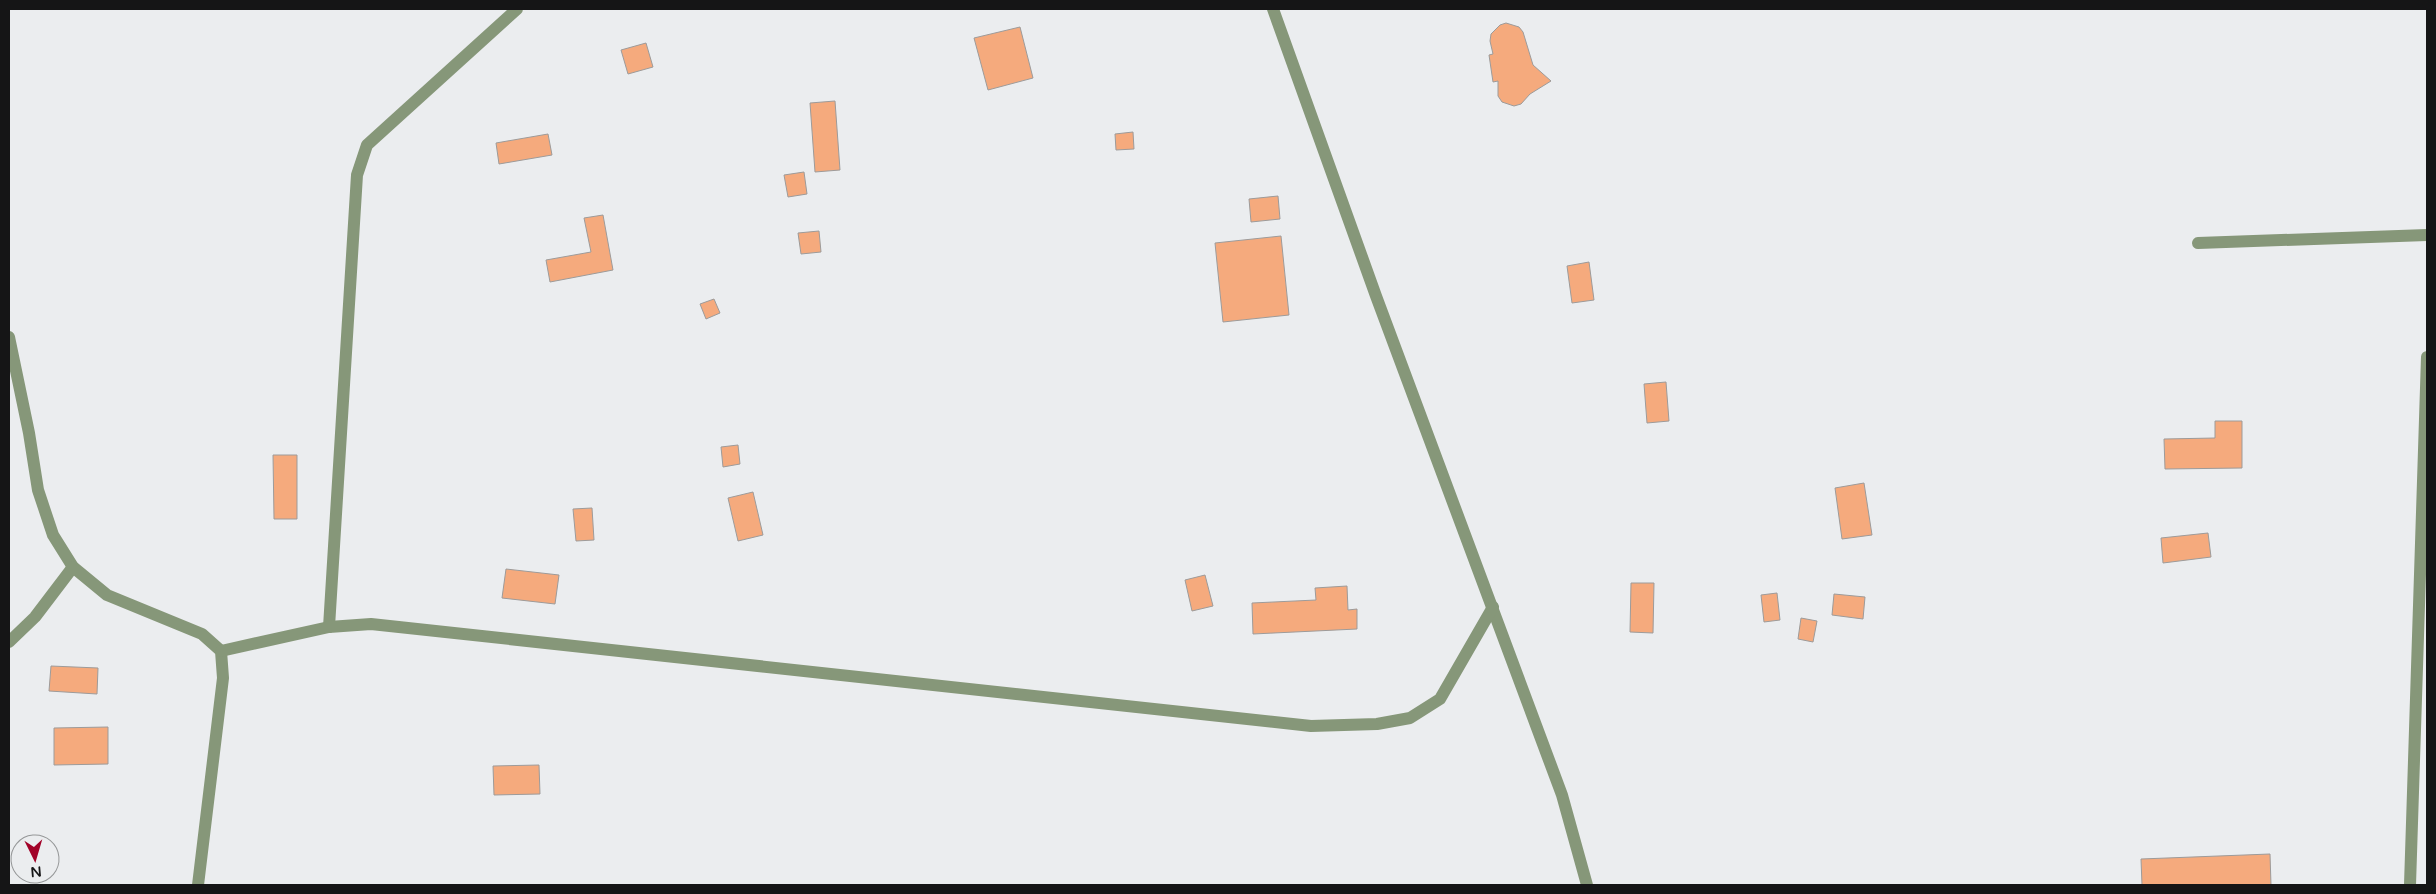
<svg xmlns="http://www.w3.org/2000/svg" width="2436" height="894" font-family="'Varela Round',sans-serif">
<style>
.building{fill:#f5aa7d;stroke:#9d9b9a}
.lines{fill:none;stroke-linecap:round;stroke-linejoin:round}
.minor{stroke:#869779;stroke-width:12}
</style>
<rect width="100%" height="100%" fill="#ebedef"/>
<g class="building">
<polygon points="1506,23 1519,27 1523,32 1533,65 1551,81 1530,94 1521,104 1514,106 1502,102 1498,96 1498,81 1493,82 1489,55 1493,54 1490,41 1491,34 1500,25"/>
<polygon points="1020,27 1033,78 988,90 974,38"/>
<polygon points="646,43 653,67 628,74 621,50"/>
<polygon points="835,101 840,170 815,172 810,103"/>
<polygon points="1133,132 1134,149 1116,150 1115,134"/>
<polygon points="548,134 552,155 499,164 496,143"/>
<polygon points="804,172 807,194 788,197 784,175"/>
<polygon points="1278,196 1280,219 1251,222 1249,199"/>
<polygon points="603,215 613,270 550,282 546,260 591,252 584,218"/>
<polygon points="819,231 821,252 801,254 798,233"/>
<polygon points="1281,236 1289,315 1223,322 1215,243"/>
<polygon points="1589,262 1594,300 1572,303 1567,266"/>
<polygon points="714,299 720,313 706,319 700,304"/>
<polygon points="1666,382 1669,421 1647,423 1644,384"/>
<polygon points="2215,421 2242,421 2242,468 2165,469 2164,439 2215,438"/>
<polygon points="738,445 740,464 723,467 721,447"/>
<polygon points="273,455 297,455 297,519 274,519"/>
<polygon points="1864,483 1872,535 1842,539 1835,488"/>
<polygon points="753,492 763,535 738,541 728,498"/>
<polygon points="592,508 594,540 576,541 573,509"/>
<polygon points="2208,533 2211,557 2163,563 2161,538"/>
<polygon points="506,569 559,575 555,604 502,598"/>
<polygon points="1205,575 1213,606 1192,611 1185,580"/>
<polygon points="1631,583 1654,583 1653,633 1630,632"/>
<polygon points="1347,586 1348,610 1357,609 1357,629 1253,634 1252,603 1316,600 1315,588"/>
<polygon points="1777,593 1780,620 1764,622 1761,595"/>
<polygon points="1834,594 1865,597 1863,619 1832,615"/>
<polygon points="1801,618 1817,621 1813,642 1798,639"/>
<polygon points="51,666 98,668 97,694 49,691"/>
<polygon points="108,727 108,764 54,765 54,728"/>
<polygon points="539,765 540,794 494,795 493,766"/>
<polygon points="2270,854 2271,885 2142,885 2141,859"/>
</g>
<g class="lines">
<g class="minor">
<polyline points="1273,9 1376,296 1562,795 1587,885"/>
<polyline points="2198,243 2427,235"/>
<polyline points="9,337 29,433 38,490 53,535 73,567 107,595 202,634 221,651 223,678 198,885"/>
<polyline points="329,627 357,175 367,145 517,9"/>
<polyline points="9,642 35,617 73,567"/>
<polyline points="221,651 329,627 371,624 1311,726 1377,724 1410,718 1440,699 1493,607"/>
<polyline points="2410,885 2427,357"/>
</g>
</g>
<rect width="2436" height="894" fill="none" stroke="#151516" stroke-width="20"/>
<g transform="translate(35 859) rotate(175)"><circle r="24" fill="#ebedef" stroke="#959798"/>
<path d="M0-4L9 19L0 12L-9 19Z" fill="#a20228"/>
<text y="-8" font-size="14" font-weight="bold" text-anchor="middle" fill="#151516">N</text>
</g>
</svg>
